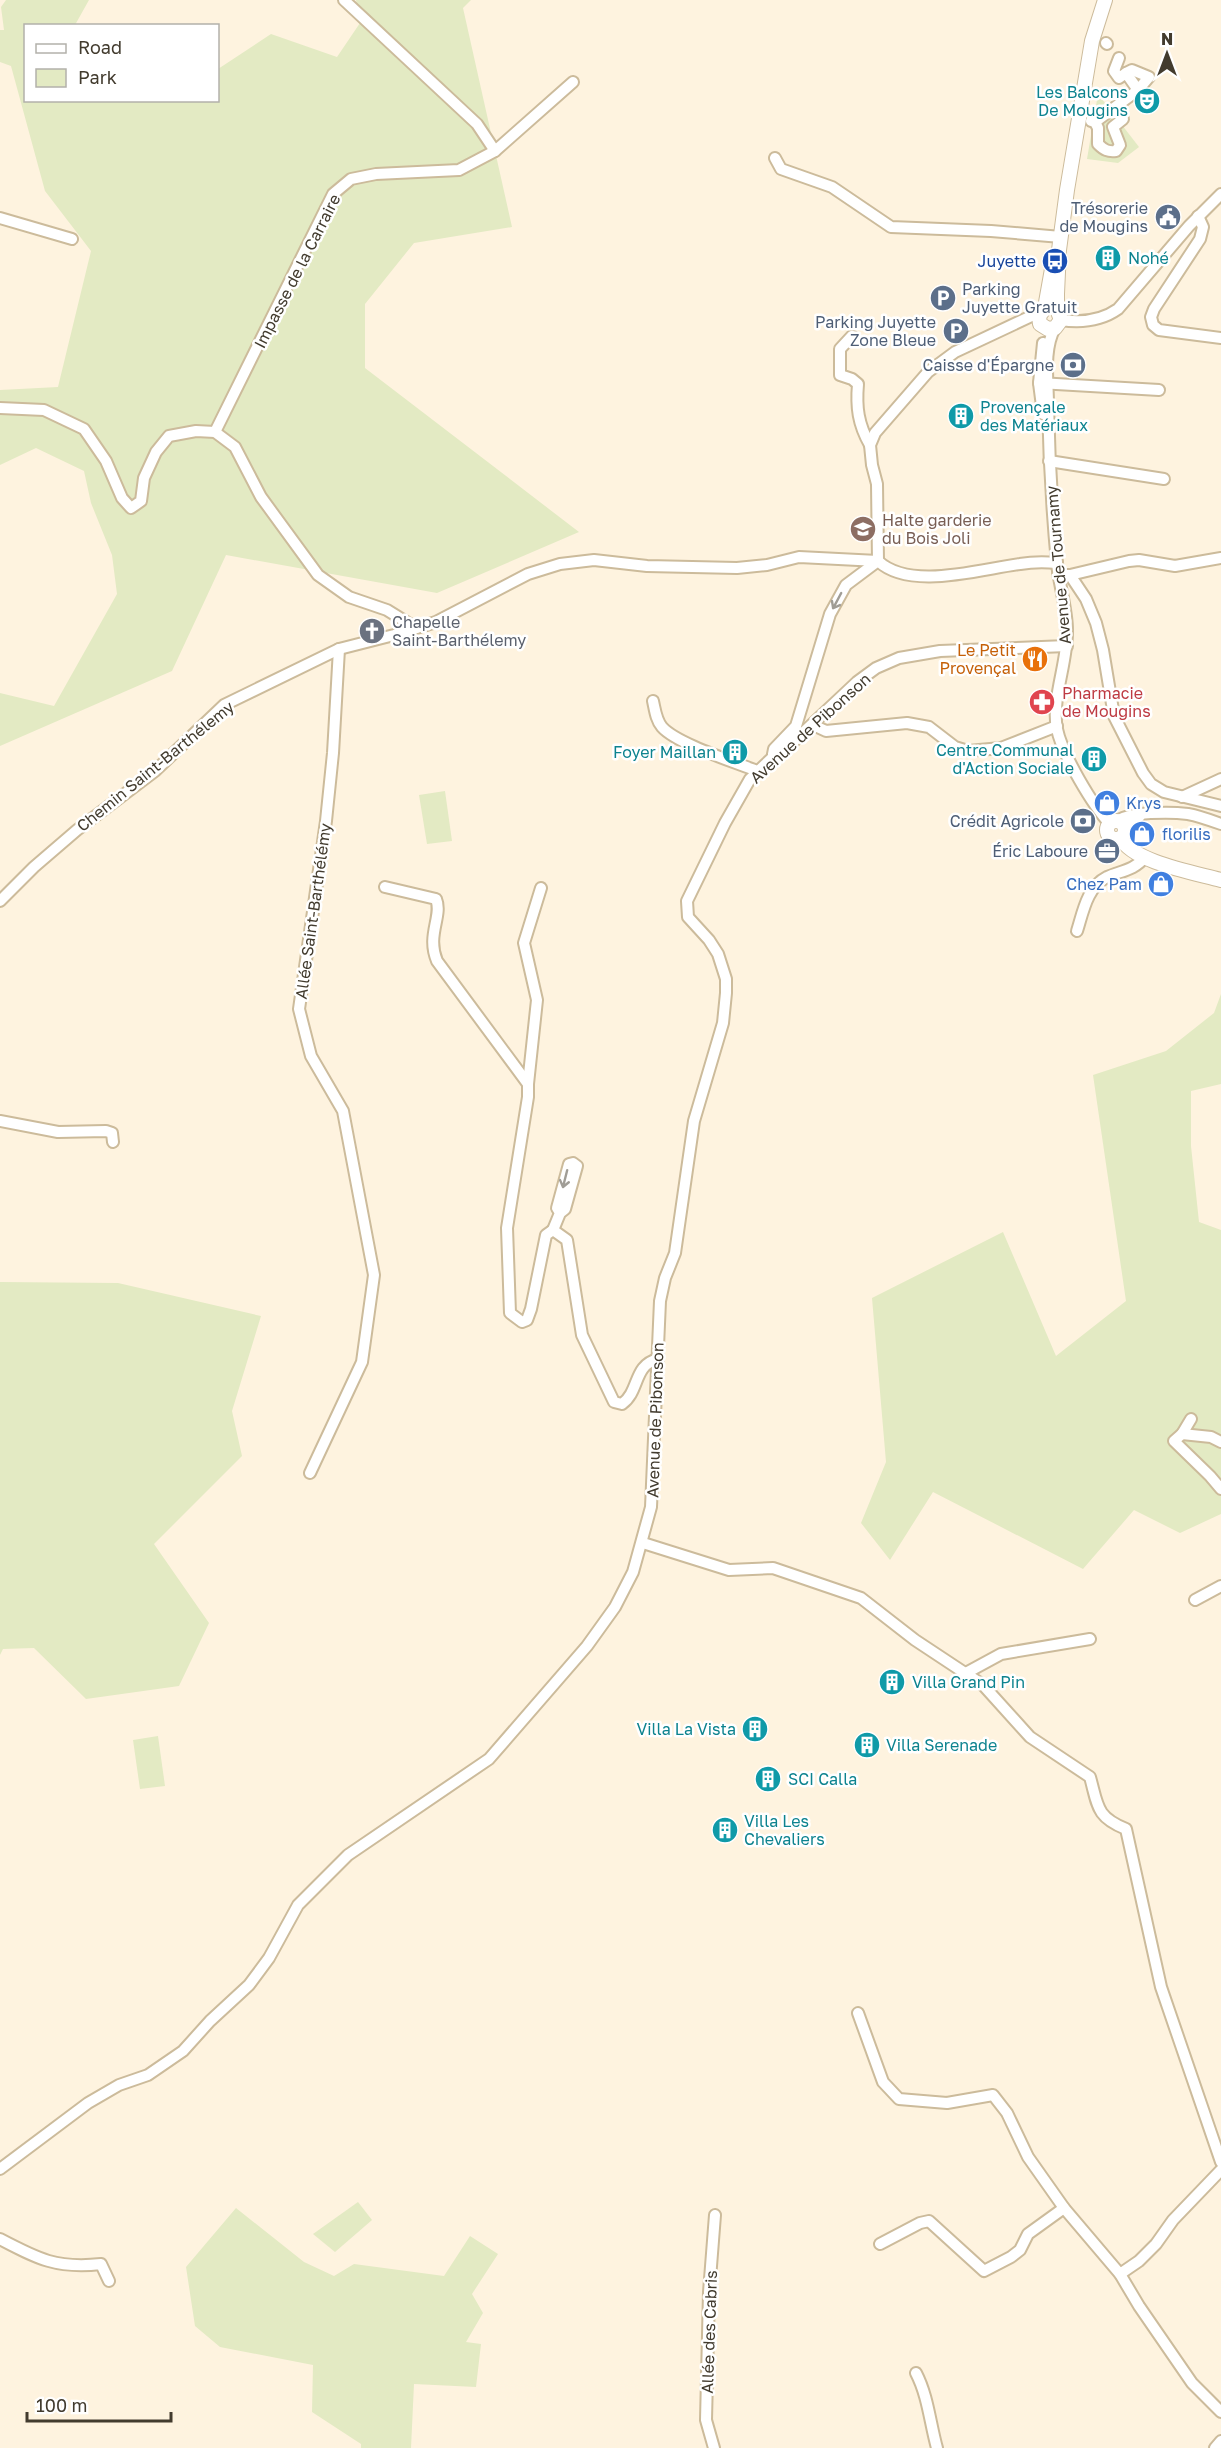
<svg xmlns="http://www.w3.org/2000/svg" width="1221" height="2448" font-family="'Golos Text',sans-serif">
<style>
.green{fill:#e3eac3}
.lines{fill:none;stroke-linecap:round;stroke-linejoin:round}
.minor-casing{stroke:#ccbb9b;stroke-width:14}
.major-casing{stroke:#ccbb9b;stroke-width:16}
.minor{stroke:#fff;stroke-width:10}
.major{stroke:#fff;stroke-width:14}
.oneway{stroke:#a09d96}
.labels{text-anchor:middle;stroke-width:5;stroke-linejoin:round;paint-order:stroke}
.culture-label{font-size:16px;fill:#0d838f;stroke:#fff;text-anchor:start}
.service-label{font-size:16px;fill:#4e5e75;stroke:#fff;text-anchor:end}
.transit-label{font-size:16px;fill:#164399;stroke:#fff;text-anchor:end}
.street-label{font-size:16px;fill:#423b2e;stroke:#fff}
.education-label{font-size:16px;fill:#785e54;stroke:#fff;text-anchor:start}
.worship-label{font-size:16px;fill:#5b616d;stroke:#fff;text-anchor:start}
.food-label{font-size:16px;fill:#c56008;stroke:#fff;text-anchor:end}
.health-label{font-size:16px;fill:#be3a42;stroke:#fff;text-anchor:start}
.shop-label{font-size:16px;fill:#366cbe;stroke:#fff;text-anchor:start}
</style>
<rect width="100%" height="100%" fill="#fef3df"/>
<g class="green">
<polygon points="6,0 89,0 75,25 26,26 26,100 218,100 218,69 271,34 337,57 360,23 356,0 471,0 463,8 512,227 414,243 365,304 365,368 579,532 437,593 226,555 172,671 0,746 0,693 54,706 117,594 112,555 91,503 84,471 36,448 0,465 0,390 58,387 91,251 45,191 11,66 0,62 0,30 4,30 1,7"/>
<polygon points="1098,94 1139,147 1118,163 1087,159"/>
<polygon points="445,791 452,841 427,844 419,795"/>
<polygon points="1221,994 1221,1084 1191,1091 1191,1146 1199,1222 1221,1230 1221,1514 1180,1533 1134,1510 1083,1569 933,1492 890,1560 861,1523 886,1462 872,1298 1003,1232 1056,1356 1126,1301 1093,1075 1166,1051 1214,1013"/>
<polygon points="0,1282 118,1283 261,1316 232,1411 242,1456 154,1544 209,1623 179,1686 86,1699 34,1648 3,1649 0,1655"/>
<polygon points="158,1736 165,1786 140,1789 133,1740"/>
<polygon points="358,2202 372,2220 335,2252 313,2234"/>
<polygon points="236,2208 304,2262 334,2276 354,2264 444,2276 470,2236 498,2254 472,2294 483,2313 466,2342 481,2344 476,2387 414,2384 411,2448 361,2448 361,2444 312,2412 313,2365 220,2347 195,2326 186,2267"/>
</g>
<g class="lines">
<defs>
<g id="minor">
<polyline points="344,0 477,124 495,151"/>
<polyline points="1106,43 1107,44"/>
<polyline points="1126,73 1132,70 1149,77 1138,90"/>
<polyline points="1091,121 1095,122 1138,90 1126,73 1119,78 1114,71 1119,58"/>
<path d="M1095 122 1098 128V144C1104 150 1108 152 1116 151L1120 145 1113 127 1123 119"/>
<polyline points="775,158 781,169 832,187 891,227 991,231 1061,237"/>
<polyline points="1198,216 1203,227 1200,239 1154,309 1151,317 1153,325 1159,330 1221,338"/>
<polyline points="0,218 72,239"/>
<path d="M1061 320C1082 323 1101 321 1118 309L1189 226 1221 194"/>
<path d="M1055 328C1043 349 1048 381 1048 404 1049 457 1052 510 1057 563 1059 585 1067 608 1067 630 1068 662 1051 699 1057 729 1062 754 1093 806 1110 824"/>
<path d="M852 336 840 349V375L852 379 858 384C856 407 858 424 870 445"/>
<polyline points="1039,383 1159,390"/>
<polyline points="0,408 44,410 84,429 106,461 122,498 131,508 141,501 144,478 156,452 169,436 196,431 215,432 235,447 261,497 318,575 349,597 387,610 416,628"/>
<polyline points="1043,414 1039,383 1043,343"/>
<polyline points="215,432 333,194 351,179 376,174 459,170 495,151 573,82"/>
<polyline points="1049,461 1164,479"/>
<polyline points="1058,575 1070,575 1086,599 1096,623 1103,650 1114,716 1143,773 1151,784 1164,792 1221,806"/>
<polyline points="1070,575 1129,561 1139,560 1175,566 1221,558"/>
<path d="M653 701C655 710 656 720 662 727 677 744 735 762 757 771"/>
<polyline points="813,725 826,731 907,723 929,727 955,747 968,751 1001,748 1057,726"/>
<polyline points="773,754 774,749 796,726 830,614 846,585 878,561 877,484 872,465 870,445 875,433 928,372 955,352 1040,312"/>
<polyline points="1182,797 1221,779"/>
<path d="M1116 822C1127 811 1173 812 1188 814 1199 816 1210 820 1221 824"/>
<polyline points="1125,828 1140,816"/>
<path d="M385 887 436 899C443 916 426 935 437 961L528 1084V1097L507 1228 510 1313 522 1322 527 1320 531 1309 546 1235 553 1230 567 1240 582 1335 614 1402 622 1404C640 1391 633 1365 658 1359"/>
<path d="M0 901 34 867 77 830 155 771 224 705 339 649 394 635 436 622 528 574 560 564 594 560 647 566 737 568 767 565 799 557 878 561C910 591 980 569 1020 564 1032 562 1045 562 1057 563"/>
<path d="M1077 931C1083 912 1087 887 1107 877 1121 871 1135 870 1145 857"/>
<polyline points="528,1084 537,1000 524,943 541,888"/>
<polyline points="0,1121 58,1132 106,1131 112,1133 113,1142"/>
<polyline points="553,1230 560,1213 565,1209 577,1166 573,1163 569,1164 557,1208 560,1213"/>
<polyline points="1191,1419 1182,1434 1174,1441 1210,1476 1221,1489"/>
<polyline points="1182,1434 1211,1437 1221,1442"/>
<polyline points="310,1473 362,1362 374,1275 343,1111 311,1056 299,1009 326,821 333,753 339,649"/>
<path d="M643 1543 729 1570 773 1568 861 1598 915 1640 983 1685 1030 1737 1090 1777C1098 1806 1096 1817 1126 1829L1161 1987 1221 2162"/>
<polyline points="1195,1600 1221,1586"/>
<polyline points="966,1673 1001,1654 1090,1639"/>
<polyline points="858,2013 883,2082 899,2099 947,2103 993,2095 1007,2113 1028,2157 1064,2208 1120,2274 1139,2306 1192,2383 1221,2412"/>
<polyline points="0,2169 88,2103 119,2085 148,2075 183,2051 210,2021 249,1985 269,1958 298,1905 348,1855 489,1759 587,1646 615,1607 633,1572 651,1507 660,1301 665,1278 675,1253 694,1121 723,1023 726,993 726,979 718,954 709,940 688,917 687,901 725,823 750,779 773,757 790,745 857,682 876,668 899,658 940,651 1067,646"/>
<path d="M0 2239C38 2259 57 2269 101 2264L109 2281"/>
<polyline points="880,2244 920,2223 929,2221 984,2271 1011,2257 1020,2250 1028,2234 1064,2208"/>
<polyline points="1120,2274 1139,2261 1156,2244 1173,2220 1221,2170"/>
<path d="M916 2373C928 2396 930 2423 937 2448"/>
<polyline points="714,2448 706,2420 709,2292 715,2215"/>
<polyline points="1215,2448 1221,2441"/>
</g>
<g id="major">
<polyline points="1059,250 1052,269 1045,308 1039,316 1040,324 1048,329 1055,328 1061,320 1057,309 1057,294 1059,250 1067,190 1092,41 1105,0"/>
<circle cx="1116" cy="830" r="9"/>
<path d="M1121 838C1132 862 1196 873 1221 880"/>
</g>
</defs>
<use href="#minor" class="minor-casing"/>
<use href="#major" class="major-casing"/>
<use href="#minor" class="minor"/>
<use href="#major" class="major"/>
</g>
<defs><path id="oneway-shaft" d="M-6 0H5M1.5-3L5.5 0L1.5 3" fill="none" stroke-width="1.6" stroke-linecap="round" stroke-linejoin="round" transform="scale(1.5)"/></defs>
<g class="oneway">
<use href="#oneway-shaft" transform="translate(837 601) rotate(118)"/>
<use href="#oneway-shaft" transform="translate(565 1179) rotate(104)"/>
</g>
<defs>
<symbol id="theatre-disc" viewBox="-11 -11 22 22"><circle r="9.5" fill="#0f9aa8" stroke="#fff"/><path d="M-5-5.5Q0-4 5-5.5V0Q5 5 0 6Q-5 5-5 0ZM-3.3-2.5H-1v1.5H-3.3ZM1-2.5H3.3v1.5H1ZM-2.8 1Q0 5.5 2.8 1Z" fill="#fff"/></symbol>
<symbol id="civic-disc" viewBox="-11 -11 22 22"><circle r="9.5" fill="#5c6f8a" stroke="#fff"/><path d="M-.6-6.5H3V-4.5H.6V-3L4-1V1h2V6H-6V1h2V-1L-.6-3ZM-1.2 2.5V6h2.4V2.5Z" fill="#fff"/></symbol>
<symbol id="building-disc" viewBox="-11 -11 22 22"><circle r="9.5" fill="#0f9aa8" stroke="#fff"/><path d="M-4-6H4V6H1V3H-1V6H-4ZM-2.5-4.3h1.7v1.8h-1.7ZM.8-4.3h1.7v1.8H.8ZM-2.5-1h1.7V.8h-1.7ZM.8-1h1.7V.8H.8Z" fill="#fff"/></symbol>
<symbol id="bus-disc" viewBox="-11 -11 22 22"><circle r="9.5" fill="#1a4fb4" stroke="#fff"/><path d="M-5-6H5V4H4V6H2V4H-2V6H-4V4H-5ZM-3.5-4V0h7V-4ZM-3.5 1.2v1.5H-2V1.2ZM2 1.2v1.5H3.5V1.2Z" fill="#fff"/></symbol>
<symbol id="parking-disc" viewBox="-11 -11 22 22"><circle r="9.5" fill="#5c6f8a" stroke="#fff"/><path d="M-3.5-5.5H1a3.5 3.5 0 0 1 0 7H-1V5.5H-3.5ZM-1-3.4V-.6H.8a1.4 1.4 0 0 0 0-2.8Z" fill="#fff"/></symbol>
<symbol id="bank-disc" viewBox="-11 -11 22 22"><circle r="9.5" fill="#5c6f8a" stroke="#fff"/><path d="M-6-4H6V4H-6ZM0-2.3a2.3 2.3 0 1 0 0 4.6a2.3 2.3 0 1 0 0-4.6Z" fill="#fff"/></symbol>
<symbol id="school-disc" viewBox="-11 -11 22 22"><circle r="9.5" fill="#8d6e63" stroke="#fff"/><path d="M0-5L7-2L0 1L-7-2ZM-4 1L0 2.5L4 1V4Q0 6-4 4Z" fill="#fff"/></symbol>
<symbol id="church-disc" viewBox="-11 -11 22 22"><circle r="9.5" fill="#6b7280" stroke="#fff"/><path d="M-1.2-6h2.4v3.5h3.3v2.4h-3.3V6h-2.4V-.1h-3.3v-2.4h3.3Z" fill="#fff"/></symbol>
<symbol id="restaurant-disc" viewBox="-11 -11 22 22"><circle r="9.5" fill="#e8710a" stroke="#fff"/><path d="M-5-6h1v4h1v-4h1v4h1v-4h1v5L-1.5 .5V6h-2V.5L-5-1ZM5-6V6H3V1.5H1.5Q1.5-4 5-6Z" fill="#fff"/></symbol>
<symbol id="pharmacy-disc" viewBox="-11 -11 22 22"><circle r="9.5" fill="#e0444e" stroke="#fff"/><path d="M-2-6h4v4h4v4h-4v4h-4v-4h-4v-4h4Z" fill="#fff"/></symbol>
<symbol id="shop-disc" viewBox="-11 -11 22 22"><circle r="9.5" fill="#3f7fe0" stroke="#fff"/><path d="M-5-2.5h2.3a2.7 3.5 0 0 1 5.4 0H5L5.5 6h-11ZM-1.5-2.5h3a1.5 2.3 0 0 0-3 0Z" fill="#fff"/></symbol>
<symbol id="office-disc" viewBox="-11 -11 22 22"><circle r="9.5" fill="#5c6f8a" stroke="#fff"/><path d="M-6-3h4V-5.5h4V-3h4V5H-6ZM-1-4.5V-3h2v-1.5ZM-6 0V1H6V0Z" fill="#fff"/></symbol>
</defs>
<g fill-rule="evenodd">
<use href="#theatre-disc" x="1132" y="86" width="30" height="30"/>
<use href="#civic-disc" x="1153" y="202" width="30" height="30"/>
<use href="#building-disc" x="1093" y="243" width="30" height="30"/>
<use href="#bus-disc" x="1040" y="246" width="30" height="30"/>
<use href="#parking-disc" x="928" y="283" width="30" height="30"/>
<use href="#parking-disc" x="941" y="316" width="30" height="30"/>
<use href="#bank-disc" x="1058" y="350" width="30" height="30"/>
<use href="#building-disc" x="946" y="401" width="30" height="30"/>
<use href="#school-disc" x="848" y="514" width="30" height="30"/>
<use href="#church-disc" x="357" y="616" width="30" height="30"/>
<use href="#restaurant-disc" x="1020" y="644" width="30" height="30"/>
<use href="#pharmacy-disc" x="1027" y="687" width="30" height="30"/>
<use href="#building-disc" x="720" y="737" width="30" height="30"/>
<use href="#building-disc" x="1079" y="744" width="30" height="30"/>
<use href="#shop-disc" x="1092" y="788" width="30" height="30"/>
<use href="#bank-disc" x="1068" y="806" width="30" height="30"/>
<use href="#shop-disc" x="1127" y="819" width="30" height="30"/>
<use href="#office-disc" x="1092" y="836" width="30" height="30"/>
<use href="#shop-disc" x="1146" y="869" width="30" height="30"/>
<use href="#building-disc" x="877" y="1667" width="30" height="30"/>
<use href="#building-disc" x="740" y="1714" width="30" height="30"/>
<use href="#building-disc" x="852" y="1730" width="30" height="30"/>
<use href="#building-disc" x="753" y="1764" width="30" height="30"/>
<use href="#building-disc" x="710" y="1815" width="30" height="30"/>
</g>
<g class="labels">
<g class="culture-label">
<text x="1128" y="98" text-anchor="end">Les Balcons<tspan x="1128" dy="18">De Mougins</tspan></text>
<text x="1128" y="264">Nohé</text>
<text x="980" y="413">Provençale<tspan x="980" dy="18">des Matériaux</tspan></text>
<text x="1074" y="756" text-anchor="end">Centre Communal<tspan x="1074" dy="18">d'Action Sociale</tspan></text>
<text x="716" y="758" text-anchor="end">Foyer Maillan</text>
<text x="912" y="1688">Villa Grand Pin</text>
<text x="736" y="1735" text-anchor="end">Villa La Vista</text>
<text x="886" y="1751">Villa Serenade</text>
<text x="788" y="1785">SCI Calla</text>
<text x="744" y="1827">Villa Les<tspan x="744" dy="18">Chevaliers</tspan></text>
</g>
<g class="service-label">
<text x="1148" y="214">Trésorerie<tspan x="1148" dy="18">de Mougins</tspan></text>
<text x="962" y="295" text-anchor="start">Parking<tspan x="962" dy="18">Juyette Gratuit</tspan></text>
<text x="936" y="328">Parking Juyette<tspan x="936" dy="18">Zone Bleue</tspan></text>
<text x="1054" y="371">Caisse d'Épargne</text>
<text x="1064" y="827">Crédit Agricole</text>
<text x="1088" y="857">Éric Laboure</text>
</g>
<g class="transit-label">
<text x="1036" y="267">Juyette</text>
</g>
<g class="street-label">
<text transform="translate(297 271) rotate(-63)" y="6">Impasse de la Carraire</text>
<text transform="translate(1058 565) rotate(-95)" y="6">Avenue de Tournamy</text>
<text transform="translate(810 728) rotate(-42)" y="6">Avenue de Pibonson</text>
<text transform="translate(155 766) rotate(-39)" y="6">Chemin Saint-Barthélemy</text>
<text transform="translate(313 911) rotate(-82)" y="6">Allée Saint-Barthélémy</text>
<text transform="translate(655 1420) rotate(-88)" y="6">Avenue de Pibonson</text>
<text transform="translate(709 2332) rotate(-88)" y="6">Allée des Cabris</text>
</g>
<g class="education-label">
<text x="882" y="526">Halte garderie<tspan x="882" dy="18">du Bois Joli</tspan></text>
</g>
<g class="worship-label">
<text x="392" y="628">Chapelle<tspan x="392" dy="18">Saint-Barthélemy</tspan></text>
</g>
<g class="food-label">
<text x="1016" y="656">Le Petit<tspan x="1016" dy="18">Provençal</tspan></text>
</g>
<g class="health-label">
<text x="1062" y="699">Pharmacie<tspan x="1062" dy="18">de Mougins</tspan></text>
</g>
<g class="shop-label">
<text x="1126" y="809">Krys</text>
<text x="1162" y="840">florilis</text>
<text x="1142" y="890" text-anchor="end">Chez Pam</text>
</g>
</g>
<rect x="24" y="24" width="195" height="78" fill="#ffffff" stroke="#b3b1ab" stroke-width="1.5"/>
<rect x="36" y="44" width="30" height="9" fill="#ffffff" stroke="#b3b1ab" stroke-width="1.5"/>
<text x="78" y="54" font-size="18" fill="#423b2e">Road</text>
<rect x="36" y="69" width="30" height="18" fill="#e3eac3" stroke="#b3b1ab" stroke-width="1.5"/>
<text x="78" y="84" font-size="18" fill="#423b2e">Park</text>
<g transform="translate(1167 54)" stroke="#ffffff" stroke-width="4.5" paint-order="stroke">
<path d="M0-4.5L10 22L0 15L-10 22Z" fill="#423b2e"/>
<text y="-9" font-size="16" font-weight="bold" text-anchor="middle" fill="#423b2e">N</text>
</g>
<path d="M27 2412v9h144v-9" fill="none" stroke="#423b2e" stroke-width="3"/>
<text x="36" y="2412" font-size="18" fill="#423b2e" stroke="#ffffff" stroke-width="4.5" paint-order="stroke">100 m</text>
</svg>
